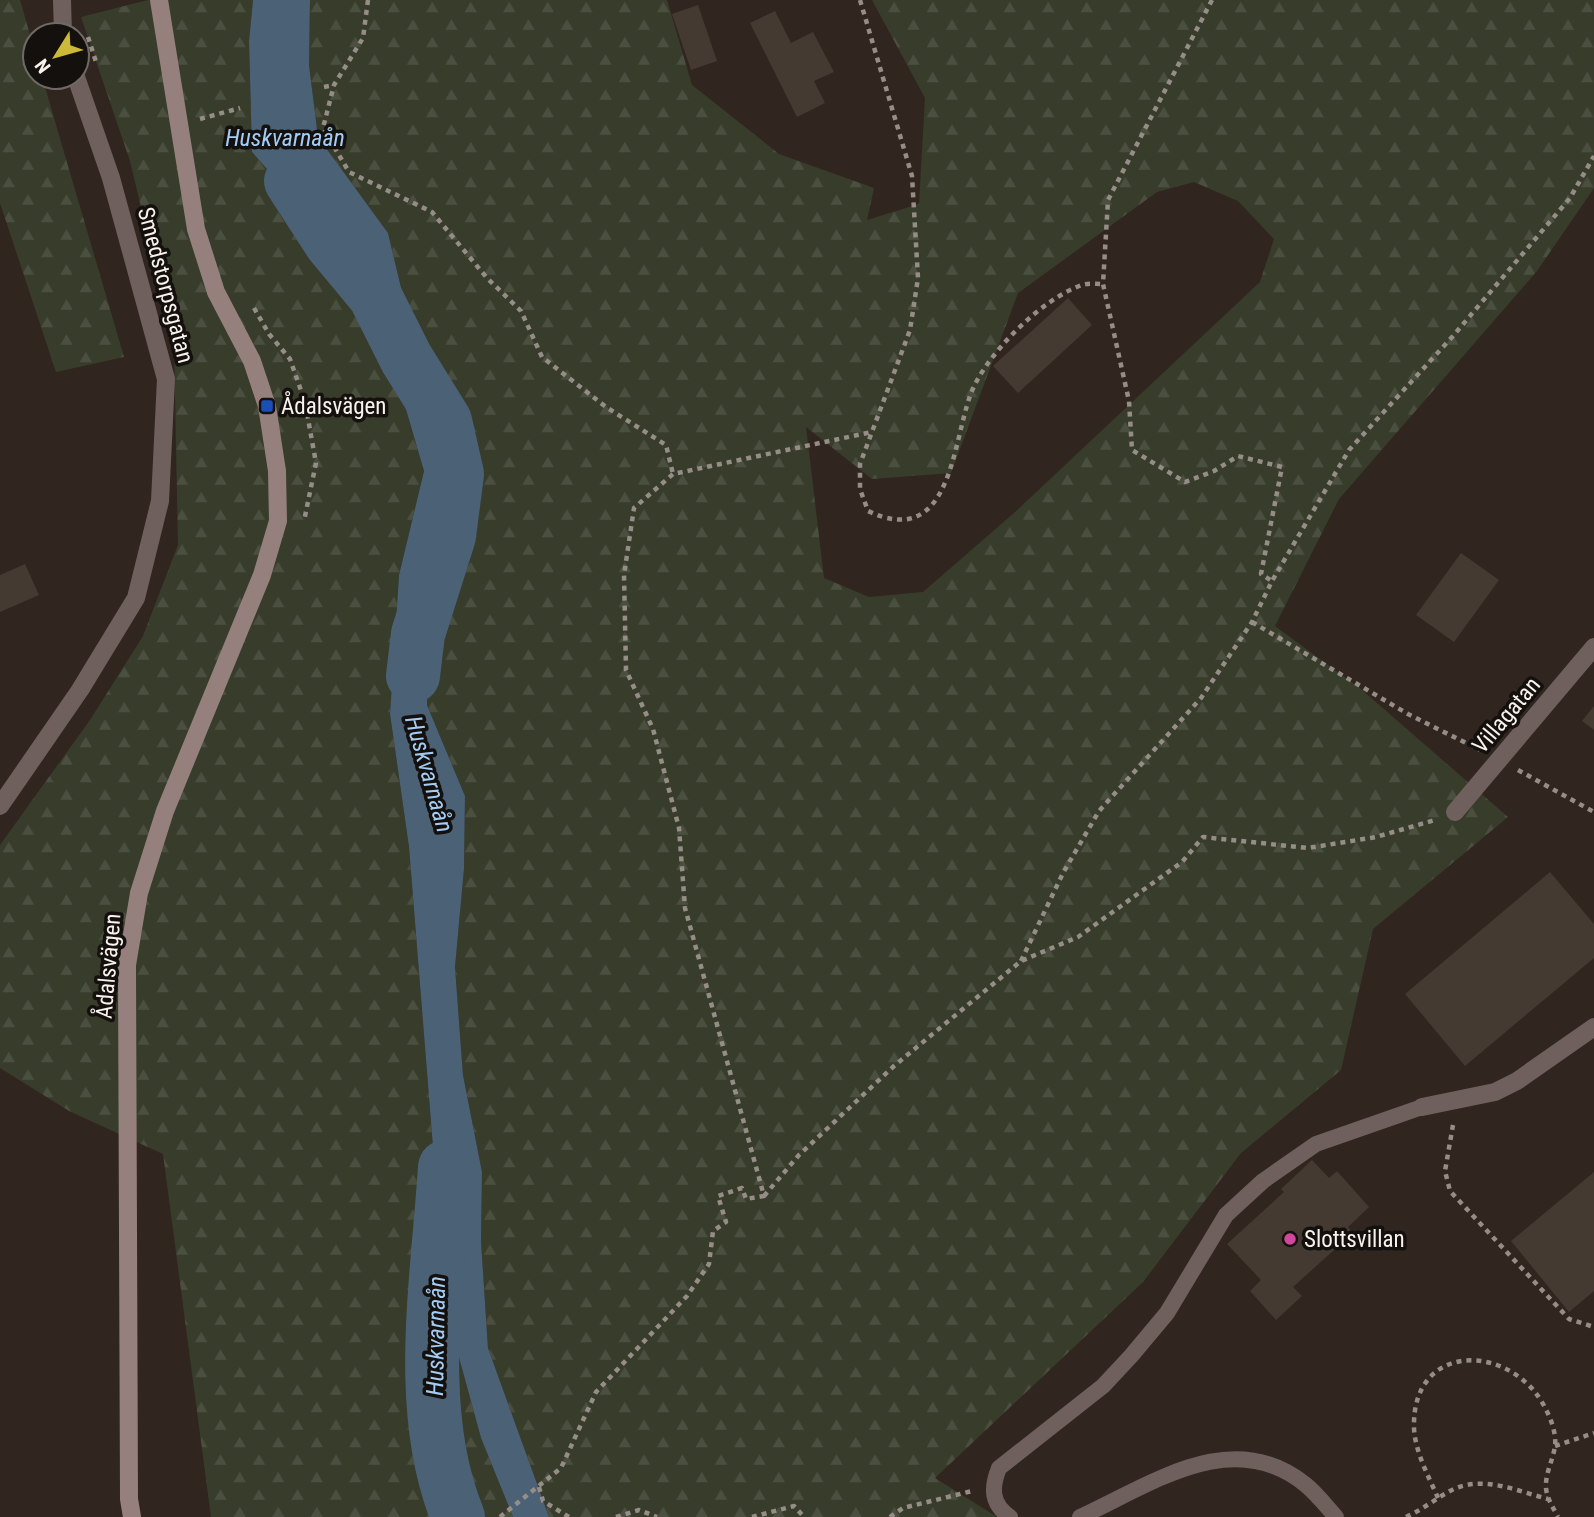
<svg xmlns="http://www.w3.org/2000/svg" width="1594" height="1517" font-family="'Roboto Condensed',sans-serif">
<style>
.forest{fill:url(#forest-firs);fill-rule:evenodd}
.water{fill:#4b6175}
.lines{fill:none;stroke-linecap:round;stroke-linejoin:round}
.river{stroke:#4b6175;stroke-width:54}
.building{fill:#443a32}
.path{stroke:#968d87;stroke-width:4.5;stroke-dasharray:5 5;stroke-linecap:butt}
.service{stroke:#6f605e;stroke-width:16}
.minor{stroke:#6f605e;stroke-width:18}
.tertiary{stroke:#6f605e;stroke-width:18}
.secondary{stroke:#96807d;stroke-width:18}
.transit-dot{fill:#1a4fb4;stroke:#14100d;stroke-width:2.5}
.hotel-dot{fill:#d1479c;stroke:#14100d;stroke-width:2.5}
.labels{text-anchor:middle;stroke-width:7;stroke-linejoin:round;paint-order:stroke}
.street-label{font-size:23px;fill:#f9f2ed;stroke:#14100d}
.poi-label{font-size:23px;fill:#f9f2ed;stroke:#14100d;text-anchor:start}
.water-label{font-size:24px;font-style:italic;fill:#a3cdf5;stroke:#14100d}
</style>
<defs>
<pattern id="forest-firs" width="22" height="20" patternUnits="userSpaceOnUse" patternTransform="scale(1.75)"><rect width="22" height="20" fill="#373c2b"/><path d="M5 1l3.5 6h-7zM16 11l3.5 6h-7z" fill="#4b4f40"/></pattern>
</defs>
<rect width="100%" height="100%" fill="#30261f"/>
<g class="forest">
<polygon points="0,0 20,0 35,52 35,77 42,77 124,357 56,372 0,203"/>
<polygon points="148,0 253,0 249,41 252,152 348,262 405,406 424,471 399,575 390,714 409,847 446,1310 481,1438 513,1517 211,1517 163,1154 69,1111 0,1068 0,845 90,720 143,636 178,545 174,345 130,161 81,17"/>
<path d="M310 0H667L692 85 779 154 874 188 867 220 919 204 925 98 872 0H1594V188L1537 271 1339 499 1275 626 1362 690 1508 817 1373 929 1341 1070 1241 1153 1143 1282 935 1478 997 1517H549L488 1348 481 1241 482 1172 463 1075 455 967 464 869 465 796 427 705 428 576 456 531 447 392 403 296 388 233 318 137 309 65ZM1194 182 1238 201 1274 239 1260 282 1014 513 923 592 869 597 824 578 806 427 872 479 951 473 1018 293 1157 192Z"/>
</g>
<polygon class="water" points="253,0 310,0 309,65 318,137 388,233 403,296 447,392 456,531 428,576 427,705 465,796 464,869 455,967 463,1075 482,1172 481,1241 488,1348 549,1517 513,1517 481,1438 446,1310 409,847 390,714 399,575 424,471 405,406 348,262 252,152 249,41"/>
<g class="lines">
<g class="river">
<polyline points="291,181 331,243 375,296 406,358 445,421 457,474 449,536 418,634 413,676"/>
<path d="M445 1167C438 1279 414 1411 458 1517"/>
</g>
</g>
<g class="building">
<polygon points="698,5 717,61 691,70 672,14"/>
<polygon points="775,11 791,43 813,32 834,72 814,81 825,103 797,117 750,23"/>
<polygon points="1068,298 1092,325 1018,393 993,366"/>
<polygon points="1461,553 1499,580 1454,642 1416,615"/>
<polygon points="25,564 39,595 0,612 0,575"/>
<polygon points="1594,706 1594,730 1582,721"/>
<polygon points="1550,872 1594,924 1594,958 1465,1066 1405,994"/>
<polygon points="1312,1160 1329,1178 1337,1171 1369,1207 1348,1227 1353,1233 1293,1287 1302,1296 1276,1320 1250,1291 1261,1280 1227,1244 1284,1192 1281,1189"/>
<polygon points="1594,1172 1594,1291 1569,1312 1511,1241"/>
</g>
<g class="lines">
<g class="path">
<polyline points="368,0 363,38 334,85 323,128 349,172 432,212 487,278 521,311 542,357 606,407 666,445 673,474"/>
<path d="M860 0 912 176 918 278 910 330 860 464V489L868 511C950 550 952 447 970 396 984 356 1041 299 1082 285 1088 283 1096 284 1103 284"/>
<polyline points="1212,0 1108,200 1103,284 1129,401 1132,450 1185,482 1214,471 1238,456 1282,467 1261,574 1272,581"/>
<polyline points="88,37 96,62"/>
<polyline points="324,87 334,85"/>
<polyline points="200,119 240,108"/>
<polyline points="254,308 269,334 290,359 305,402 316,463 304,521"/>
<polyline points="1252,622 1408,714 1480,750"/>
<polyline points="1518,770 1594,812"/>
<polyline points="1021,961 1063,873 1099,811 1201,698 1252,622 1272,581 1349,450 1453,336 1570,198 1594,156"/>
<polyline points="1453,1125 1445,1171 1450,1191 1569,1319 1594,1327"/>
<polyline points="764,1196 799,1155 894,1066 1021,961 1078,937 1182,862 1203,837 1308,848 1376,837 1435,820"/>
<polyline points="1555,1446 1594,1433"/>
<polyline points="539,1487 543,1501 569,1517"/>
<path d="M1438 1498C1428 1475 1413 1448 1414 1423 1415 1349 1494 1343 1535 1392 1546 1406 1557 1429 1555 1446 1553 1460 1545 1474 1546 1488 1547 1499 1553 1507 1558 1517"/>
<polyline points="500,1517 561,1468 596,1392 687,1296 709,1264 713,1231 726,1222 718,1196 742,1188 746,1199 764,1196 685,908 679,828 653,729 626,670 624,575 634,508 673,474 872,432"/>
<polyline points="616,1517 639,1510 657,1517"/>
<polyline points="752,1517 794,1506 804,1517"/>
<polyline points="890,1517 903,1508 972,1491"/>
<path d="M1406 1517C1422 1510 1435 1499 1450 1491 1481 1474 1517 1491 1548 1499"/>
</g>
<g class="service">
<path d="M1010 1517C991 1504 991 1488 999 1468L1103 1386 1131 1356 1167 1313 1226 1215 1263 1181 1316 1144 1422 1107"/>
<path d="M1080 1517C1152 1484 1233 1425 1306 1485 1317 1494 1327 1507 1336 1517"/>
</g>
<g class="minor">
<polyline points="1455,812 1594,647"/>
<polyline points="1422,1107 1495,1092 1517,1081 1594,1027"/>
</g>
<g class="tertiary">
<polyline points="62,0 63,35"/>
<polyline points="0,806 80,690 136,598 160,501 166,379 111,178 76,77"/>
</g>
<polyline class="secondary" points="132,1517 129,1499 127,965 139,893 165,811 262,575 278,521 277,471 267,406 252,361 216,292 196,229 159,0"/>
</g>
<rect class="transit-dot" x="260" y="399" width="14" height="14" rx="3.5"/>
<circle class="hotel-dot" cx="1290" cy="1239" r="7"/>
<g class="labels">
<g class="street-label">
<text transform="translate(166 285) rotate(75)" y="8">Smedstorpsgatan</text>
<text transform="translate(1506 715) rotate(-50)" y="8">Villagatan</text>
<text transform="translate(108 966) rotate(-85)" y="8">Ådalsvägen</text>
</g>
<g class="poi-label">
<text x="281" y="414">Ådalsvägen</text>
<text x="1304" y="1247">Slottsvillan</text>
</g>
<g class="water-label">
<text x="285" y="146">Huskvarnaån</text>
<text transform="translate(429 774) rotate(74)" y="8">Huskvarnaån</text>
<text transform="translate(436 1336) rotate(-89)" y="8">Huskvarnaån</text>
</g>
</g>
<g transform="translate(56 56) rotate(233)"><circle r="33" fill="#14100d" stroke="#706a67" stroke-width="2"/>
<path d="M0-5L12 26L0 18L-12 26Z" fill="#cdb938"/>
<text y="-10" font-size="19" font-weight="bold" text-anchor="middle" fill="#f9f2ed">N</text>
</g>
</svg>
